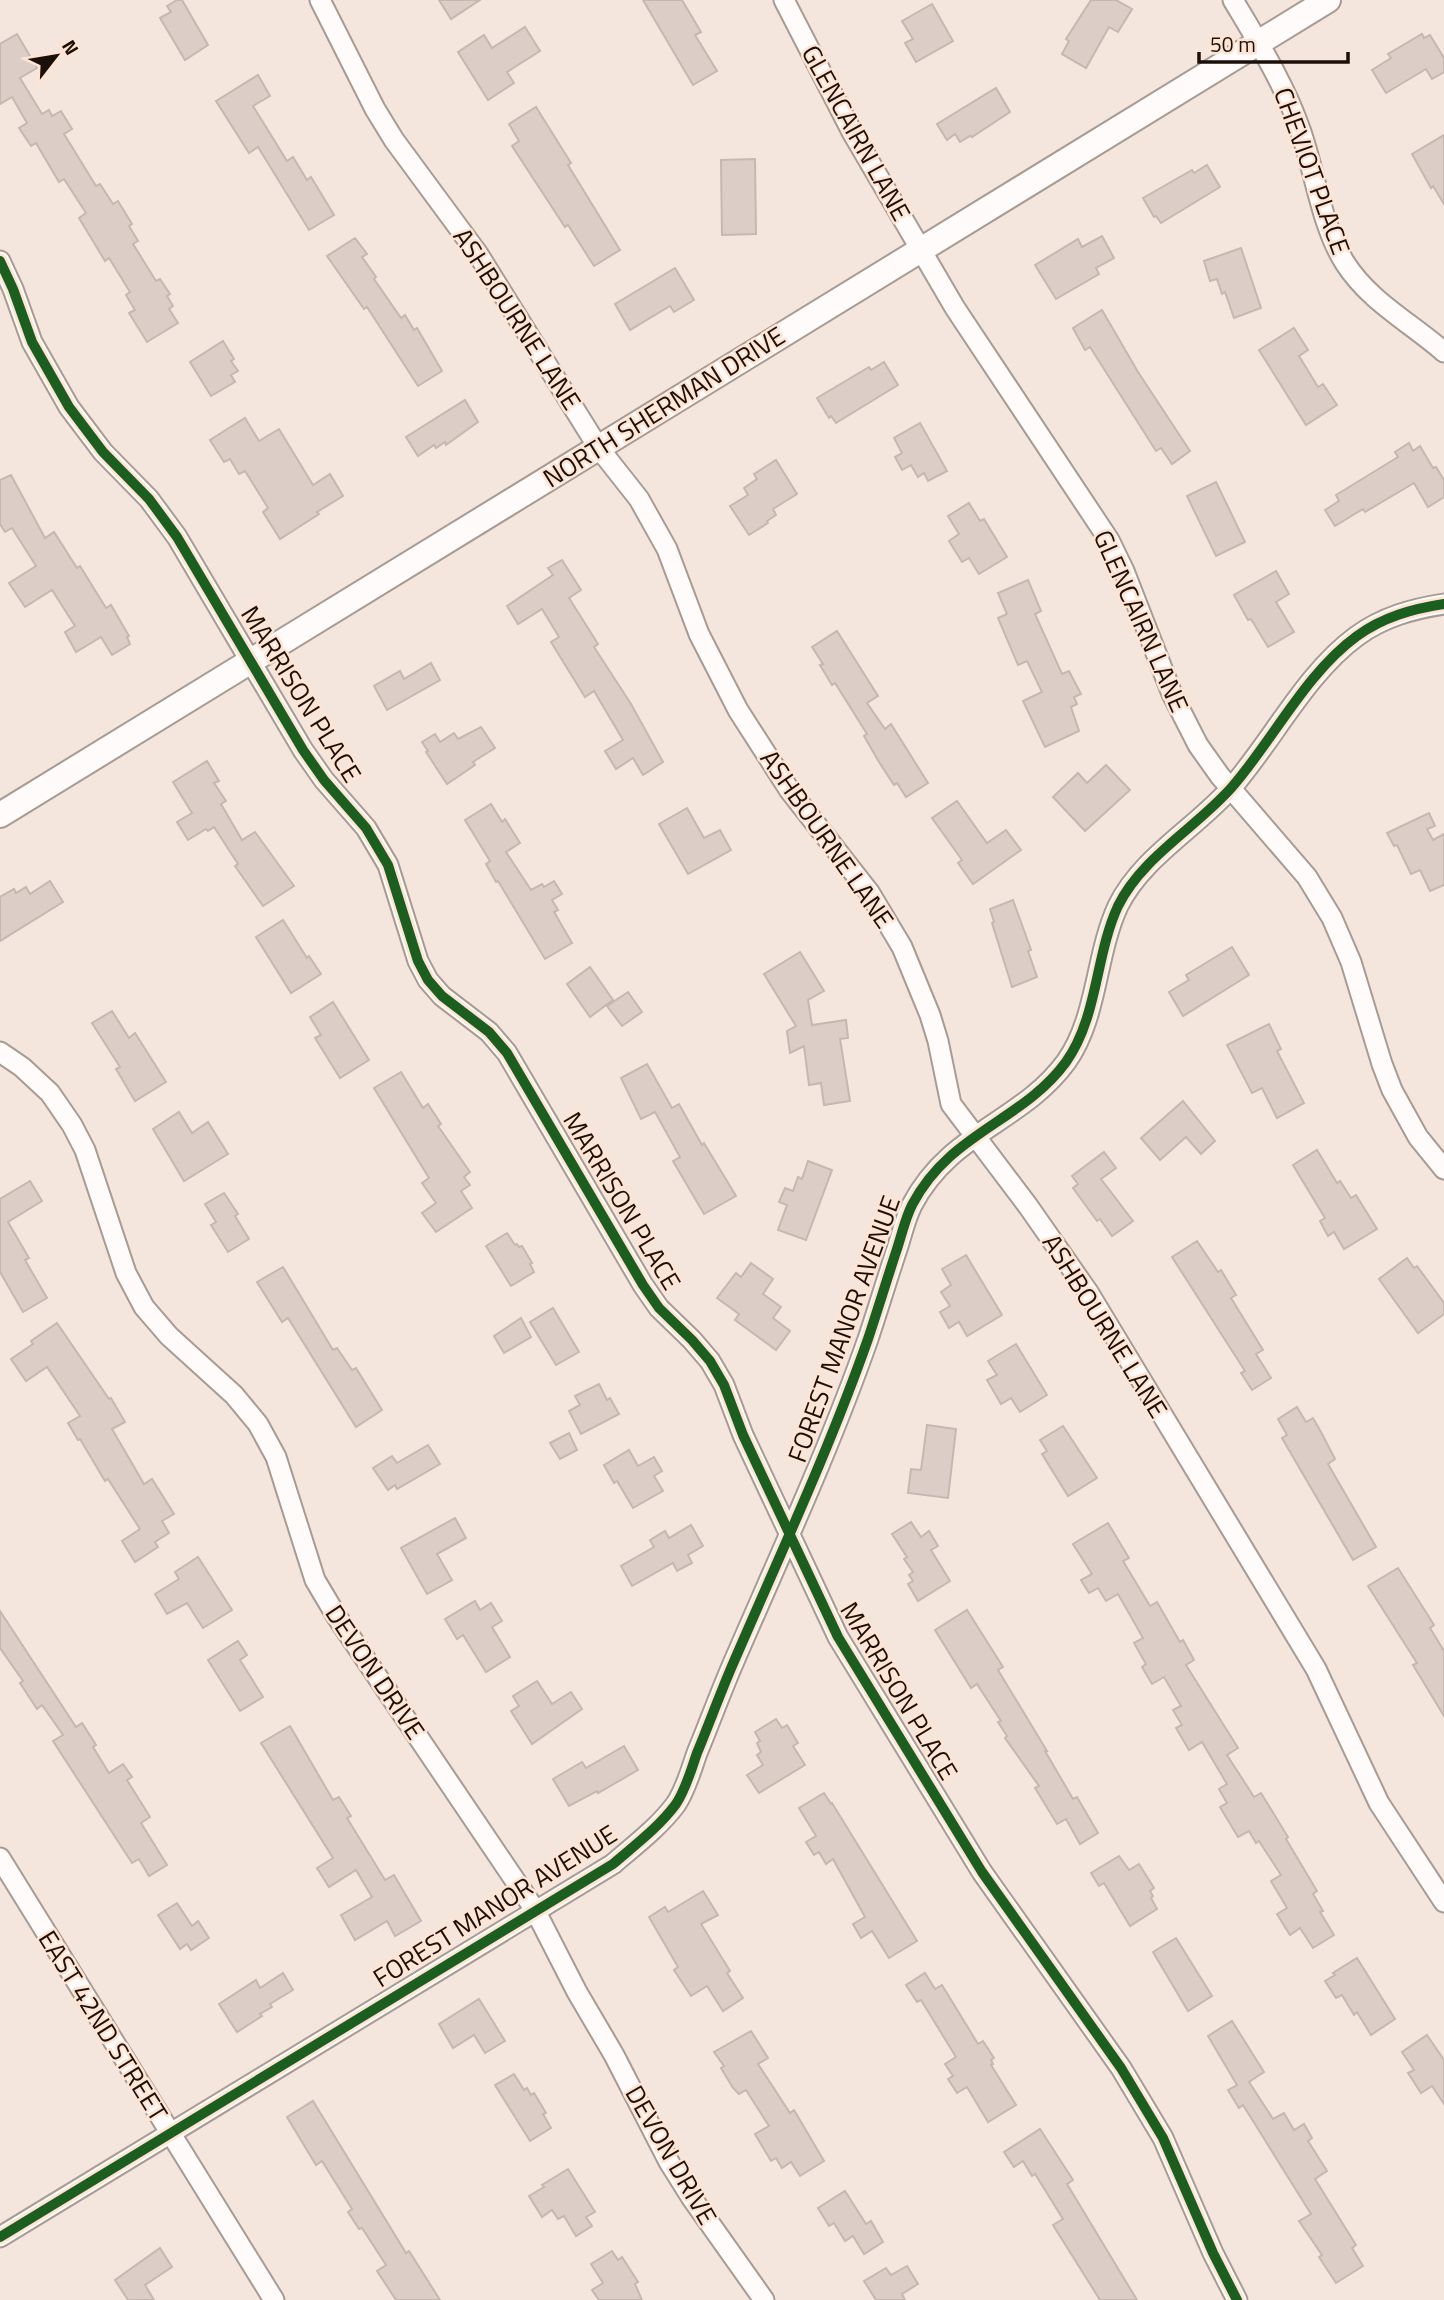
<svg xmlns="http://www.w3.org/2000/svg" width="1444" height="2300" font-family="'Titillium Web',sans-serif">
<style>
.building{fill:#dccec6;stroke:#c4b8b0;stroke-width:2}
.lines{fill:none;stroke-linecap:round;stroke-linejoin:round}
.minor-casing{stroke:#a79b93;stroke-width:23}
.major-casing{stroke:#a79b93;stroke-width:28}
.minor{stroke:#fefbfa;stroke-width:19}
.major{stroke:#fefbfa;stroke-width:24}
.cycleway-casing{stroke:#ffe4d3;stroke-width:15}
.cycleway{stroke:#1b5e20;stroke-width:10}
.labels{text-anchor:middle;stroke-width:5;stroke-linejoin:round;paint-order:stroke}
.street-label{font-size:26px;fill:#1b1009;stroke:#ffe4d3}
</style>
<rect width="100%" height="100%" fill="#f5e6dd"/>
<g class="building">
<polygon points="177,0 182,0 208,45 185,60 160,18 171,12 167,6"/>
<polygon points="439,0 480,0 451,19"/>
<polygon points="643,0 682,0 701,32 695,35 717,71 693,85"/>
<polygon points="1091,0 1116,0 1132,9 1118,32 1109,27 1086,68 1062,54 1069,41 1066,39"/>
<polygon points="932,4 953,41 916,62 905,43 913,39 902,21"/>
<polygon points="525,27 540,51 507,72 514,83 488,100 458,52 484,35 492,48"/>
<polygon points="17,34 37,68 20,78 42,114 49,110 52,116 61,111 72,129 64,134 96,186 100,184 113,204 118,201 132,224 129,226 138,241 133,244 156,281 160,279 170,294 167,296 173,306 169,309 178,323 147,342 129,313 135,310 126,295 130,292 109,258 105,261 79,218 86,213 64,179 59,182 36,143 31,146 19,128 27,123 12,97 0,104 0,44"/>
<polygon points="1422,34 1424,38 1430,35 1444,58 1444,72 1432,79 1426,69 1386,93 1372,70 1391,58 1388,54"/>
<polygon points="258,75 270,96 253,106 287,161 293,157 307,180 311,177 334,215 309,230 258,147 249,153 216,101"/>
<polygon points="996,88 1010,112 972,137 970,136 960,142 955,134 947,140 937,124"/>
<polygon points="536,107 571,163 568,165 620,250 594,266 568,225 565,227 512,146 519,141 509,124"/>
<polygon points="1444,135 1444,204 1433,186 1431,188 1412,154"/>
<polygon points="755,159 756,234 722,235 721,160"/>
<polygon points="1207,165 1220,187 1161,223 1156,216 1154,217 1143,198 1192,170 1194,173"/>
<polygon points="1102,236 1114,258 1096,268 1099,274 1056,299 1035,265 1078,239 1082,247"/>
<polygon points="355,238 367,254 362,257 376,277 374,279 401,318 405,315 414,330 417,328 442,371 418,386 367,307 364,309 327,256"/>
<polygon points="1241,248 1261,308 1234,318 1225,292 1222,294 1217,279 1210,281 1204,261"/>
<polygon points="675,268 694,300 674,312 670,306 630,330 615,304"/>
<polygon points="1102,310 1138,372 1190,451 1172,464 1161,448 1156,451 1090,347 1085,350 1073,328"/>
<polygon points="1294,328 1308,350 1299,356 1318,387 1323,384 1337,405 1306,425 1259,350"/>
<polygon points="223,341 234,359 231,361 238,371 231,375 235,382 211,396 190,362"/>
<polygon points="884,362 898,385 836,423 831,416 829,418 817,398 869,367 871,370"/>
<polygon points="465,400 478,422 446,445 445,442 436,448 434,445 418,456 406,437"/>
<polygon points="245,418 259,441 279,429 313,485 330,474 343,496 317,512 319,514 280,539 263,512 268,508 245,471 239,474 230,459 224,462 210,440"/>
<polygon points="920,423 947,471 928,481 924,473 918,477 911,465 902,470 895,457 902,453 894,438"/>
<polygon points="1409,443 1413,451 1420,446 1433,468 1436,467 1444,480 1444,497 1428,507 1414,483 1365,512 1363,509 1335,526 1325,510 1339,501 1336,495 1398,457 1395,452"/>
<polygon points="776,460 797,494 773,509 776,515 767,521 768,523 749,535 730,506 748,495 744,488 757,479 754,474"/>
<polygon points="11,475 45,538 54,532 77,568 80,566 106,608 111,605 129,636 127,637 130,644 112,655 101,637 76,652 65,632 75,626 52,590 25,607 9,583 36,566 12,528 5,532 0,524 0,480"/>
<polygon points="1216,482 1245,542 1216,556 1187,496"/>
<polygon points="969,503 980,521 984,519 1007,557 979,574 969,558 962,562 949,541 959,534 948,516"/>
<polygon points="562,560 581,590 569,598 598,644 594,647 631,704 663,762 643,775 633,758 616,769 605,751 623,740 594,691 585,697 551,642 559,637 542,609 518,624 507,606 553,575 548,568"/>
<polygon points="1276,571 1289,594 1276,602 1294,632 1268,647 1251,619 1248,620 1234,595"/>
<polygon points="1028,580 1041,611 1035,614 1062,674 1069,671 1081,694 1074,697 1077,704 1071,707 1079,731 1045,747 1023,701 1042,692 1027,661 1018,665 998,618 1007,614 998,593"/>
<polygon points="837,631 878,696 867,703 885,729 891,724 928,783 906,797 897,783 894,785 879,762 864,736 867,734 835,683 832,685 820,665 823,664 812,647"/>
<polygon points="431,663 440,680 387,710 374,686 400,671 404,679"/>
<polygon points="481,727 495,748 473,762 475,765 447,784 426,752 428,751 422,742 435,734 440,742 454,733 458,739"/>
<polygon points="207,761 219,781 214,783 226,801 221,804 242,840 255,832 294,886 263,906 235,866 238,864 214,827 208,831 206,829 188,840 177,822 192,813 173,782"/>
<polygon points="1106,765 1130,790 1085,831 1053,797 1078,773 1087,783"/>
<polygon points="957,801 987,843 1006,830 1021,850 973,884 958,863 962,860 932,818"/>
<polygon points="491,804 502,822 505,819 520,843 506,852 531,890 542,884 544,887 554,881 562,894 552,900 558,910 554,912 572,943 545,959 498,881 496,882 486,864 490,861 465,820"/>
<polygon points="687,808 704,838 720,830 731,850 688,874 659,824"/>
<polygon points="1429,813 1435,826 1427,829 1433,840 1444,834 1444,885 1430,891 1420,870 1411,874 1397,845 1394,846 1387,833"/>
<polygon points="50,881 63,902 0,941 0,897 14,889 16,893 26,887 30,894"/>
<polygon points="1013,900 1031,950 1028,951 1037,977 1012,987 992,923 994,922 990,909"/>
<polygon points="283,920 307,958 309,956 321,974 291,993 256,937"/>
<polygon points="1232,947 1249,975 1183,1016 1169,992 1189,980 1186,975"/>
<polygon points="800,952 824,991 808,1000 812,1025 846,1020 848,1038 840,1039 850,1101 824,1105 821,1083 809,1085 804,1046 790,1053 787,1031 796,1026 764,974"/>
<polygon points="590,967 613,1000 590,1017 567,984"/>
<polygon points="628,992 642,1012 622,1026 607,1006"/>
<polygon points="333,1002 369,1060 340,1078 315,1038 321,1035 310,1017"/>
<polygon points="112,1011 129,1038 135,1033 166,1082 135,1101 116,1069 120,1067 92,1023"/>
<polygon points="1269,1024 1281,1049 1277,1051 1304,1103 1277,1118 1262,1088 1252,1093 1227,1045"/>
<polygon points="647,1064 672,1108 679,1104 702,1145 704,1143 736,1196 704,1214 673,1161 680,1157 655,1112 641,1119 621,1078"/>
<polygon points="401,1072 423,1108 428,1104 441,1124 438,1126 470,1172 464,1177 470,1185 461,1191 472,1208 436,1232 422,1213 436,1203 422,1183 429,1178 374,1088"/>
<polygon points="1183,1101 1215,1141 1201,1154 1186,1137 1160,1160 1141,1138"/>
<polygon points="179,1112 192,1133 208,1122 228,1154 184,1181 153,1129"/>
<polygon points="1317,1150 1337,1183 1340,1181 1351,1198 1356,1195 1377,1229 1344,1249 1334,1232 1328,1236 1320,1221 1325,1218 1293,1165"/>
<polygon points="1104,1152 1116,1168 1101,1179 1133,1221 1112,1236 1100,1219 1097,1221 1073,1188 1078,1184 1072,1176"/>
<polygon points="808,1161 832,1170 806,1240 778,1230 787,1205 779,1202 785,1188 793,1191 798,1177 802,1179"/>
<polygon points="30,1181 42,1201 8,1222 29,1258 25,1260 47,1298 23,1312 0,1272 0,1199"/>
<polygon points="224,1193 238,1214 235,1216 249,1239 228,1252 211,1225 216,1222 205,1204"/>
<polygon points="507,1233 515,1245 517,1244 519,1247 522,1246 532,1263 530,1264 534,1272 511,1286 486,1246"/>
<polygon points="1197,1241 1218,1272 1221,1270 1236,1295 1231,1298 1263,1350 1256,1354 1271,1378 1252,1390 1241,1373 1245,1371 1172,1257"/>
<polygon points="966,1255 1002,1315 967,1336 959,1322 949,1328 940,1312 950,1306 941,1292 951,1285 942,1269"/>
<polygon points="1407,1258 1414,1268 1417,1266 1444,1303 1444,1314 1418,1333 1379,1279"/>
<polygon points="751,1263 773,1279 763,1294 781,1307 773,1318 790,1331 776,1350 735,1320 739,1314 717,1298 736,1273 741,1277"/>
<polygon points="283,1267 333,1350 337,1348 352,1370 356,1368 382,1410 356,1427 288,1318 282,1322 257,1282"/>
<polygon points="553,1308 579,1352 556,1365 530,1322"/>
<polygon points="521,1318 531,1337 504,1353 494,1336"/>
<polygon points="57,1323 109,1399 111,1398 125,1422 112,1429 144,1484 152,1479 174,1514 162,1521 169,1533 155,1542 158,1547 135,1562 122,1541 140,1529 108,1479 105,1481 80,1439 78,1440 68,1423 80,1416 47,1367 26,1381 11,1359 33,1344 31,1341"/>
<polygon points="1016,1344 1047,1395 1020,1412 1011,1398 1001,1404 987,1380 997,1375 988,1361"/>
<polygon points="599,1384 607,1400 610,1398 619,1414 581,1434 569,1411 580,1405 575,1396"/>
<polygon points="1297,1407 1306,1422 1313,1418 1321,1432 1335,1459 1328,1464 1376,1547 1353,1560 1282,1438 1287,1435 1278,1419"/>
<polygon points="927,1425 956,1429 948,1498 908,1493 911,1469 921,1470"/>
<polygon points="1063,1426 1097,1478 1068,1496 1042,1454 1047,1451 1040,1440"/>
<polygon points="569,1433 577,1450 560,1459 550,1443"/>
<polygon points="428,1445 440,1464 397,1489 395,1485 388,1490 373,1468 392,1456 397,1463"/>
<polygon points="629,1450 638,1466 654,1457 662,1471 654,1476 663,1491 633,1508 617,1481 614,1483 604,1465"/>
<polygon points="455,1518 466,1538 437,1554 452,1580 427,1594 401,1548"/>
<polygon points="911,1522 921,1537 929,1531 938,1546 931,1550 950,1581 918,1601 908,1584 913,1581 909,1575 913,1572 904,1559 907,1557 892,1534"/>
<polygon points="1108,1523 1129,1558 1123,1561 1150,1606 1157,1602 1180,1642 1183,1640 1194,1660 1186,1665 1238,1748 1227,1755 1254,1797 1261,1793 1288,1837 1286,1839 1317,1891 1313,1894 1323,1911 1320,1912 1334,1935 1313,1948 1300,1928 1290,1935 1277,1914 1287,1908 1271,1881 1281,1875 1259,1841 1256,1843 1249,1831 1238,1837 1220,1807 1227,1803 1219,1789 1227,1784 1202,1742 1189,1750 1176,1728 1182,1725 1173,1710 1181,1706 1164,1677 1152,1684 1142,1667 1146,1664 1134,1643 1143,1638 1118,1594 1106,1601 1098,1588 1089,1593 1081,1580 1092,1574 1073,1544"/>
<polygon points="691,1525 703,1546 688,1555 692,1563 677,1571 673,1563 632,1586 621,1566 654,1547 650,1540 665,1531 669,1538"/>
<polygon points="198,1557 232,1610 203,1628 187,1603 167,1614 155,1594 179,1579 175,1572"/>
<polygon points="1398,1568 1434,1625 1430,1628 1444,1651 1444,1716 1413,1665 1417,1663 1368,1586"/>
<polygon points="475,1601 480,1610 491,1603 502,1621 492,1627 510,1657 486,1672 463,1635 457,1639 445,1619"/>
<polygon points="967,1610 1003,1667 998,1670 1047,1751 1045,1751 1073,1799 1077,1797 1098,1833 1080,1844 1066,1819 1057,1824 1035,1788 1039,1786 1005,1738 1007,1736 998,1722 1001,1721 977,1684 971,1688 935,1630"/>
<polygon points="0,1611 76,1727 82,1723 96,1745 93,1747 109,1773 123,1764 132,1777 127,1780 150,1817 141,1823 167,1865 149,1876 139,1859 132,1863 53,1741 63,1735 42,1705 37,1709 20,1683 23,1681 0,1648"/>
<polygon points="238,1641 247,1655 240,1660 263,1697 240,1711 208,1660"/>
<polygon points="537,1681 552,1704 571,1692 582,1709 532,1744 511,1711 519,1706 513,1696"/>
<polygon points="776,1719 782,1728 787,1725 798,1743 793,1746 805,1765 759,1793 747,1775 763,1765 757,1755 761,1752 757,1743 760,1741 755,1732"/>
<polygon points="290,1726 333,1800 339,1797 351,1816 347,1818 385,1880 394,1875 421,1921 395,1936 387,1921 355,1940 341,1915 372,1897 356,1870 329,1887 317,1868 333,1858 261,1743"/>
<polygon points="624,1746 638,1770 598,1793 597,1791 569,1806 553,1779 582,1762 586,1768"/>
<polygon points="824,1793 831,1804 832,1803 917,1941 889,1958 872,1931 861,1938 853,1924 865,1917 833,1859 826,1864 819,1852 814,1855 806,1842 816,1836 799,1808"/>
<polygon points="1119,1856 1129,1870 1139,1864 1154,1888 1150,1891 1153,1896 1151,1898 1157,1909 1130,1926 1104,1883 1099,1886 1091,1873"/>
<polygon points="703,1891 718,1915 701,1924 730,1971 727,1973 743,1998 723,2011 707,1986 691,1996 674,1970 678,1967 649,1917 665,1907 668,1912"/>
<polygon points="177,1903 192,1926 198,1921 209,1938 191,1950 187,1944 180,1949 158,1915"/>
<polygon points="1176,1938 1212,1996 1188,2011 1153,1952"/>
<polygon points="1357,1958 1395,2019 1371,2035 1357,2012 1354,2015 1342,1995 1336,1998 1325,1981 1335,1975 1333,1973"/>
<polygon points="283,1973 293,1990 270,2004 272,2007 260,2014 262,2016 237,2032 219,2004 256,1980 260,1988"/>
<polygon points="925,1973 935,1989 942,1985 978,2044 983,2041 994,2058 991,2060 993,2064 991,2065 1016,2105 988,2122 967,2087 957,2093 948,2079 953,2076 945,2064 956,2057 921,2000 917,2002 906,1985"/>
<polygon points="479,1999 505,2041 485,2053 474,2035 453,2048 439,2024"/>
<polygon points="1232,2021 1264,2072 1249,2082 1273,2119 1284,2113 1294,2130 1304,2124 1312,2138 1308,2141 1327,2171 1315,2179 1356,2245 1352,2248 1363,2266 1336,2283 1319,2257 1322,2255 1299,2221 1311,2214 1243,2105 1239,2108 1228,2090 1237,2085 1208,2036"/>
<polygon points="751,2031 768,2058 758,2064 790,2113 794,2110 824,2161 800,2176 791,2162 782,2168 776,2158 771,2161 755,2134 769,2126 746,2090 739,2094 733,2088 721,2068 724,2066 714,2052"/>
<polygon points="1427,2035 1444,2060 1444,2104 1432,2086 1421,2093 1408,2073 1414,2070 1402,2052"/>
<polygon points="514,2074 524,2090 527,2088 531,2095 534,2093 546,2113 543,2114 551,2128 530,2141 495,2085"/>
<polygon points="313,2101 406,2253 409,2251 440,2300 396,2300 377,2271 386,2265 362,2228 359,2229 348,2212 352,2209 322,2161 316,2165 287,2117"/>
<polygon points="1040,2129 1073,2180 1067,2184 1137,2300 1100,2300 1053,2225 1063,2219 1035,2174 1032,2176 1023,2161 1014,2167 1004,2152"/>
<polygon points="568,2169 595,2212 586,2217 592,2226 576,2236 564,2216 558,2219 552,2210 542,2217 529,2196 544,2187 542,2185"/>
<polygon points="845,2191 866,2224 871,2221 883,2242 864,2254 853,2236 845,2241 834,2223 829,2226 818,2208"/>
<polygon points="160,2248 172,2267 145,2285 154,2300 128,2300 115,2280"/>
<polygon points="612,2251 618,2260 622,2257 638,2282 635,2284 642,2300 599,2300 592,2290 603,2283 591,2264"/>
<polygon points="907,2266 918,2284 902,2294 905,2300 876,2300 864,2281 886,2268 891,2275"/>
</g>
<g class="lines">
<defs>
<g id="minor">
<polyline points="320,0 375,109 394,140 478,254 598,447 639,499 667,549 699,634 738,710 790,791 869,892 902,947 930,1015 938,1041 951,1104 1028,1206 1088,1292 1316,1669 1379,1803 1444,1902"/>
<polyline points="784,0 852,132 955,308 1109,540 1124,571 1172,694 1198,745 1220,776 1307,877 1332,918 1351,962 1382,1064 1392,1090 1418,1137 1444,1169"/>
<path d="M1233 0C1258 42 1285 85 1301 132 1315 173 1322 227 1345 263 1369 301 1411 323 1444 352"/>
<polyline points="0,261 13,289 32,342 69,407 103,452 149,499 177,537 303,750 324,780 366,828 388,865 418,961 428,980 442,996 489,1032 507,1053 643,1285 659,1308 692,1340 710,1361 724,1385 743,1435 838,1637 982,1872 1121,2068 1163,2138 1213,2253 1237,2300"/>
<polyline points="0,1052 22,1067 50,1093 72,1125 85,1150 126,1273 144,1307 169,1336 234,1395 258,1424 276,1457 315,1580 337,1617 535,1910 577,1992 614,2055 669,2162 691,2197 764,2300"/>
<polyline points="0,1858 274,2300"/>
<path d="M0 2237 613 1864C635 1845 659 1827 676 1804 686 1789 691 1770 697 1753 709 1724 720 1694 732 1666 779 1557 829 1450 868 1339 878 1309 887 1279 897 1249 902 1234 905 1219 912 1205 950 1132 1022 1122 1066 1062 1098 1017 1095 956 1118 906 1142 857 1196 828 1232 787 1273 740 1306 673 1357 636 1383 617 1412 609 1444 604"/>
</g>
<polyline id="major" points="0,815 1328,0"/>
</defs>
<use href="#minor" class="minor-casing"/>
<use href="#major" class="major-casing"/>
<use href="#minor" class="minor"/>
<use href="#major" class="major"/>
<defs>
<g id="cycleway">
<polyline points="0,261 13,289 32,342 69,407 103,452 149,499 177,537 303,750 324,780 366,828 388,865 418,961 428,980 442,996 489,1032 507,1053 643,1285 659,1308 692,1340 710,1361 724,1385 743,1435 838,1637 982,1872 1121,2068 1163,2138 1213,2253 1237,2300"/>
<path d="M0 2237 613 1864C635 1845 659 1827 676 1804 686 1789 691 1770 697 1753 709 1724 720 1694 732 1666 779 1557 829 1450 868 1339 878 1309 887 1279 897 1249 902 1234 905 1219 912 1205 950 1132 1022 1122 1066 1062 1098 1017 1095 956 1118 906 1142 857 1196 828 1232 787 1273 740 1306 673 1357 636 1383 617 1412 609 1444 604"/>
</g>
</defs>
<use href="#cycleway" class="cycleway-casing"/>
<use href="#cycleway" class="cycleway"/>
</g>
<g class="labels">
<g class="street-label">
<text transform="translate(856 133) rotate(61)" y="9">GLENCAIRN LANE</text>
<text transform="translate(1312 171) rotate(70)" y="9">CHEVIOT PLACE</text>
<text transform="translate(517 319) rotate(57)" y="9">ASHBOURNE LANE</text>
<text transform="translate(664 407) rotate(-32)" y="9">NORTH SHERMAN DRIVE</text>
<text transform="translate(1141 621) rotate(66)" y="9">GLENCAIRN LANE</text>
<text transform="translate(301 694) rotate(58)" y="9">MARRISON PLACE</text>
<text transform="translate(827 839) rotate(55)" y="9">ASHBOURNE LANE</text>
<text transform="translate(622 1201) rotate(59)" y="9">MARRISON PLACE</text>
<text transform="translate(1105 1326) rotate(58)" y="9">ASHBOURNE LANE</text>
<text transform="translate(844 1329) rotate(-70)" y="9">FOREST MANOR AVENUE</text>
<text transform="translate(375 1672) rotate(56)" y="9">DEVON DRIVE</text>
<text transform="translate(899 1691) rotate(59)" y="9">MARRISON PLACE</text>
<text transform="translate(495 1906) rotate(-32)" y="9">FOREST MANOR AVENUE</text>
<text transform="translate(103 2026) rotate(58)" y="9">EAST 42ND STREET</text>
<text transform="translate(671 2155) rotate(60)" y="9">DEVON DRIVE</text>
</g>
</g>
<g transform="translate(56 56) rotate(59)" stroke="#ffe4d3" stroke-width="5" paint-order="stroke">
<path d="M0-5L12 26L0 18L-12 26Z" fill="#1b1009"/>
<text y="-10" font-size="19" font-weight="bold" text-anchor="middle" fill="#1b1009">N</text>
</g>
<path d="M1199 52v10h149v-10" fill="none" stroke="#1b1009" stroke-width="3.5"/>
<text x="1210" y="52" font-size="21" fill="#1b1009" stroke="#ffe4d3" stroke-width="5" paint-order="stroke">50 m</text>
</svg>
